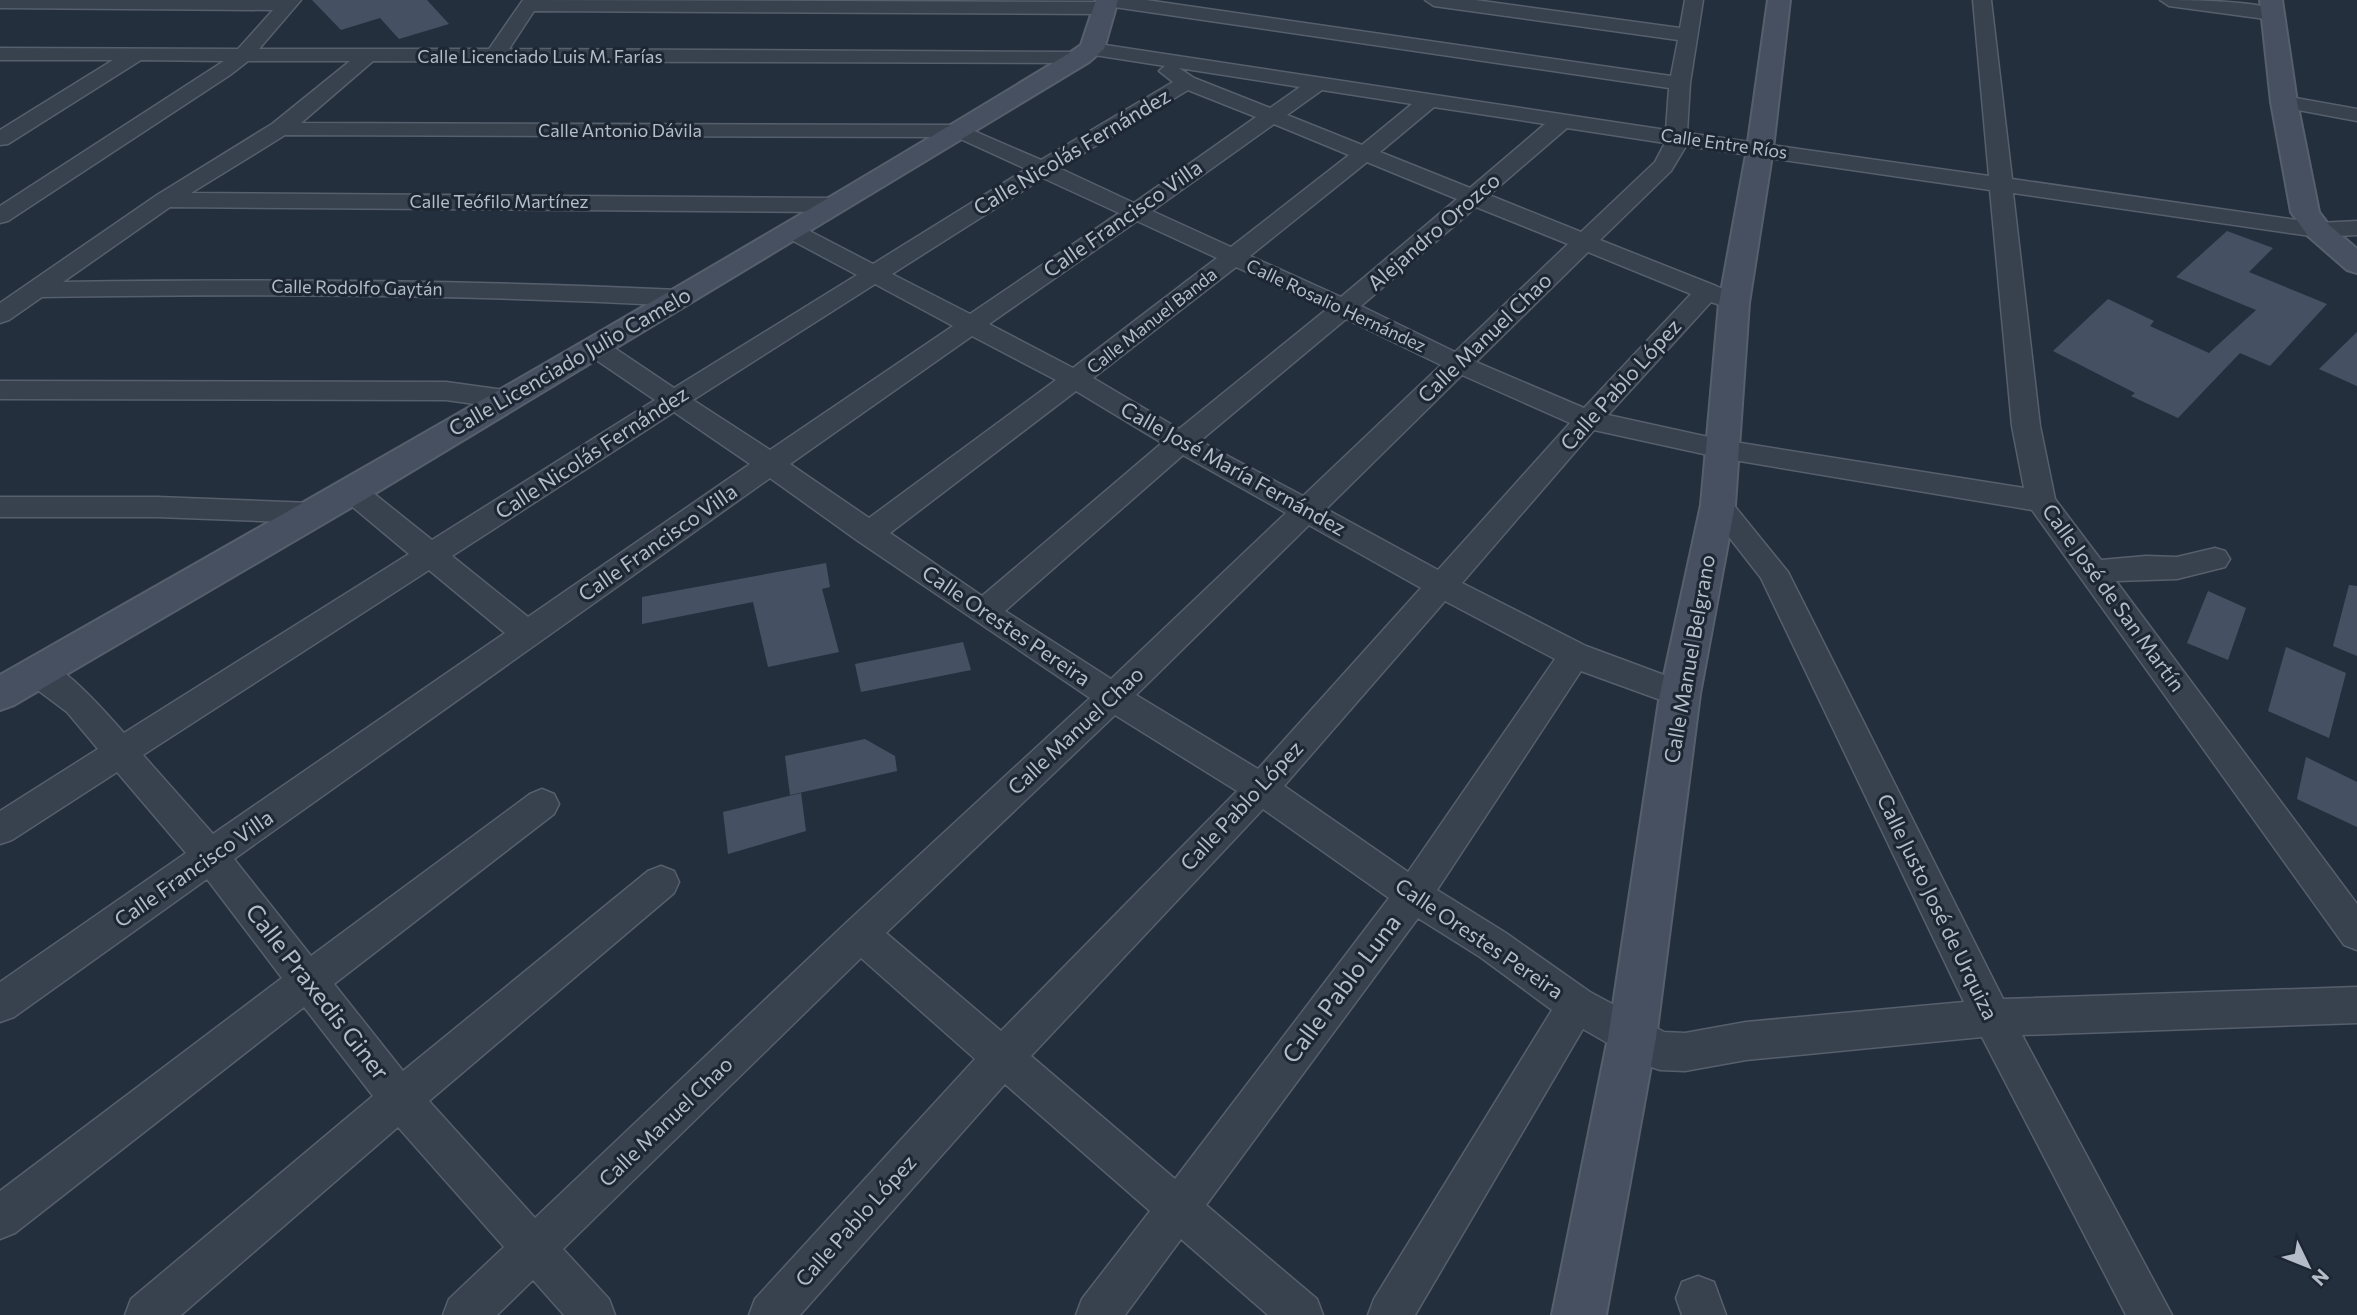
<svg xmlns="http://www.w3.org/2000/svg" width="2357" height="1315" font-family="Commissioner,sans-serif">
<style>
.building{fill:#455162}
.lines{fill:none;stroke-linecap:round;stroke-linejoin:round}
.street-casing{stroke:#565f6c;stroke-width:3}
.secondary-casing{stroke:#565f6c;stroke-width:4}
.street{fill:#38414e;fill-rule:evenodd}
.secondary{fill:#465061;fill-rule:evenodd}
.labels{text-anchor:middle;stroke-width:6;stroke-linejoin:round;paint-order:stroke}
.far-street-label{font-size:18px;fill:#b4bcc9;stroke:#1d2633}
.street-label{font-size:21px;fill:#b4bcc9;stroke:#1d2633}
.near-street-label{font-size:24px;fill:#b4bcc9;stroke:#1d2633}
</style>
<rect width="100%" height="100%" fill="#242f3e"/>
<g class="building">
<polygon points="312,0 427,0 449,24 399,39 380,18 341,30"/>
<polygon points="2227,231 2273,248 2249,272 2327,304 2270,366 2240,353 2178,418 2131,396 2135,393 2053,351 2108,299 2154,321 2150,326 2209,353 2256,310 2176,277"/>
<polygon points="2357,332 2357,386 2319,369"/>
<polygon points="826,563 830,587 822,589 839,652 768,667 753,602 642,624 642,597"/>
<polygon points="2349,585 2357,586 2357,656 2333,646"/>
<polygon points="2208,591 2246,608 2228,660 2187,643"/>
<polygon points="963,642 971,670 861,692 855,664"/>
<polygon points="2286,647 2346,673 2329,738 2268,711"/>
<polygon points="865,739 895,756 897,771 790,795 785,756"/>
<polygon points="2306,757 2357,782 2357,827 2297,799"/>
<polygon points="801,793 806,831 728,854 723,812"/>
</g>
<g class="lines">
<defs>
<g id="street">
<path d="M0 0H301L259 49H489L523 0 1099 2 1098 0H1146L1671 76 1678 40 1434 6 1425 0H1475L1680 28 1685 0H1703L1690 83 1687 133 1989 176 1973 0H1991L2012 179 2318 223 2357 221V235L2318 237 2013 193 2040 426 2055 499 2101 560 2146 556 2177 557 2215 548 2225 551 2230 559 2225 567 2177 579 2116 581 2357 904V950L2344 945 2032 510 1722 458 1594 430 1462 583 1586 646 1691 685 1696 694 1691 703 1680 707 1581 671 1437 890 1506 933 1590 992 1664 1032 1685 1033 1746 1022 1964 1002 1761 578 1704 505 1708 498 1718 495 1728 498 1788 572 2003 999 2357 987V1023L2022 1035 2172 1315H2126L1982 1037 1746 1060 1685 1071 1660 1070 1646 1065 1583 1029 1415 1315H1368L1374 1299 1552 1010 1480 957 1418 918 1206 1205 1317 1299 1323 1315H1268L1181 1239 1125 1315H1076L1082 1299 1150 1211 1005 1084 800 1315H749L755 1299 975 1059 861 958 563 1249 609 1299 615 1315H564L533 1280 497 1315H443L449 1299 504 1247 398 1127 181 1315H125L131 1299 373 1096 304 1007 15 1233 0 1239V1191L282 978 207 879 14 1017 0 1022V982L186 853 117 772 12 840 0 844V811L98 749 67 712 27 682 22 673 27 664C30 663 34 661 38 660 61 660 109 716 124 733L409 554 342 498 338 491 342 484 352 481 362 484 432 540 655 400 586 353 582 347 586 341 595 339 604 341 674 388 857 275 784 236 780 231 784 226H800L873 264 1026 169 956 137 285 135 191 193 834 198 842 200 845 205 842 210 834 212 170 207 63 282C269 279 474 280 679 290L688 293 691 298 688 303 679 306C467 294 254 294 42 297L9 320 0 323V303L157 195 272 124 350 61H248L230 75 8 221 0 223V206L224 61 141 60 8 144 0 145V130L113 60H0V48L238 49 273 10 0 8ZM1114 7 1669 88 1666 130 1092 43 1085 45 1082 49 1084 52 509 49 534 11 1105 14 1112 12ZM1088 54 1165 66 1159 71 1173 82 1041 160 960 125 301 123 373 61 1080 63 1087 61 1090 57ZM1179 68 1300 87 1270 108 1194 78ZM1188 90 1256 117 1134 203 1059 168ZM1322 90 1412 104 1362 145 1287 115ZM1434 107 1545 124 1470 188 1380 152ZM1274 124 1349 155 1231 247 1152 211ZM1567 128 1665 143 1655 162 1581 232 1489 195ZM1686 146 1990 190 2012 426 2024 488 1722 440 1608 415 1711 302 1723 306 1732 303 1735 298 1732 293 1716 286 1600 240 1671 171ZM1367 162 1457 199 1341 297 1250 256ZM1043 178 1119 213 970 314 892 274ZM1476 207 1568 244 1455 352 1361 306ZM1137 221 1217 258 1073 368 989 324ZM1588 252 1691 294 1584 408 1476 362ZM1236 267 1327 309 1179 429 1093 378ZM875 284 953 326 770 450 693 400ZM1346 319 1441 365 1303 496 1200 441ZM972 336 1056 380 869 518 790 464ZM1462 375 1570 423 1438 570 1326 509ZM1076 391 1162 443 982 596 890 533ZM674 412 750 464 528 617 452 556ZM1183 455 1286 513 1111 679 1005 611ZM770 478 858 541 1090 698 847 922 535 1218 429 1101 674 893 679 882 674 871 661 866 648 871 403 1071 334 984 554 814 559 804 554 794 542 789 530 794 311 956 234 859ZM1309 525 1421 588 1258 769 1136 695ZM429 570 505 633 213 834 143 755ZM1445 601 1555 659 1408 872 1284 786ZM1115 715 1237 791 1001 1031 886 933ZM1263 809 1389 898 1175 1179 1031 1056Z"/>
<path d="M2160 0C2181 0 2270 0 2283 14L2273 20 2169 6Z"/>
<polygon points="2284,96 2357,109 2357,121 2277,106 2274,102 2277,98"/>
<polygon points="0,381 446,382 504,390 513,393 517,399 513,405 504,408 446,400 0,399"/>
<polygon points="0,497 157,497 311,503 321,506 325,513 321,520 311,523 157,517 0,517"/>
<polygon points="1698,1276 1714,1282 1726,1315 1682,1315 1676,1298 1682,1282"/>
</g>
<g id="secondary">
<path d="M1096 0H1118L1104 49 1089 62 364 500 14 705 0 710V675C359 471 719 267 1071 52L1081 45Z"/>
<polygon points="1768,0 1790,0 1773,149 1749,303 1735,505 1700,694 1656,1038 1606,1315 1552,1315 1608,1038 1660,694 1701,505 1719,303 1747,149"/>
<polygon points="2260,0 2282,0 2297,102 2319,212 2328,224 2357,249 2357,273 2347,270 2308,236 2291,212 2271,102"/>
</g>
</defs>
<use href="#street" class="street-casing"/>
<use href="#secondary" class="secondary-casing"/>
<use href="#street" class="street"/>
<use href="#secondary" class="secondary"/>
</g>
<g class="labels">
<g class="far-street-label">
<text x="540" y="63">Calle Licenciado Luis M. Farías</text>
<text x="620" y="137">Calle Antonio Dávila</text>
<text transform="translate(1724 144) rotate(8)" y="6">Calle Entre Ríos</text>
<text x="499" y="208">Calle Teófilo Martínez</text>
<text transform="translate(357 288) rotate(1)" y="6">Calle Rodolfo Gaytán</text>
<text transform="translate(1336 306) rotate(25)" y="6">Calle Rosalio Hernández</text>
<text transform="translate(1152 321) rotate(-38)" y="6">Calle Manuel Banda</text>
</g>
<g class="street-label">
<text transform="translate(1072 152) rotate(-31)" y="7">Calle Nicolás Fernández</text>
<text transform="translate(1123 219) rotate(-35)" y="7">Calle Francisco Villa</text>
<text transform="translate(1434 232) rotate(-41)" y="7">Alejandro Orozco</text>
<text transform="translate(1485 338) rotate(-44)" y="7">Calle Manuel Chao</text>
<text transform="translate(570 362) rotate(-30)" y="7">Calle Licenciado Julio Camelo</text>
<text transform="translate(1621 385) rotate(-48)" y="7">Calle Pablo López</text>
<text transform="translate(592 453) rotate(-33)" y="7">Calle Nicolás Fernández</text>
<text transform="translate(1233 469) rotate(29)" y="7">Calle José María Fernández</text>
<text transform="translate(658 543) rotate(-35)" y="7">Calle Francisco Villa</text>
<text transform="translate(2113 598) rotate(54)" y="7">Calle José de San Martín</text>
<text transform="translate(1006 626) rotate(34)" y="7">Calle Orestes Pereira</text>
<text transform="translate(1690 659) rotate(-80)" y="7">Calle Manuel Belgrano</text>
<text transform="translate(1076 731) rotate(-43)" y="7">Calle Manuel Chao</text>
<text transform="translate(1242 806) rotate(-47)" y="7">Calle Pablo López</text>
<text transform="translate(194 869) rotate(-35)" y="7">Calle Francisco Villa</text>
<text transform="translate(1937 907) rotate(64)" y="7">Calle Justo José de Urquiza</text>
<text transform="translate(1479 939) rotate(34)" y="7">Calle Orestes Pereira</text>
<text transform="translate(666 1122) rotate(-44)" y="7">Calle Manuel Chao</text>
<text transform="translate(856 1221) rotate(-48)" y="7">Calle Pablo López</text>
</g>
<g class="near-street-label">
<text transform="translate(1342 989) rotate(-53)" y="8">Calle Pablo Luna</text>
<text transform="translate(317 992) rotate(52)" y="8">Calle Praxedis Giner</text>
</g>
</g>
<g transform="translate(2308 1266) rotate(133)" stroke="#1d2633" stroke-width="5" paint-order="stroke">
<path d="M0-5L12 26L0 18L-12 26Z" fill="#b4bcc9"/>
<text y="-10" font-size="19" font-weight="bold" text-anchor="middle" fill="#b4bcc9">N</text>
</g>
</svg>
